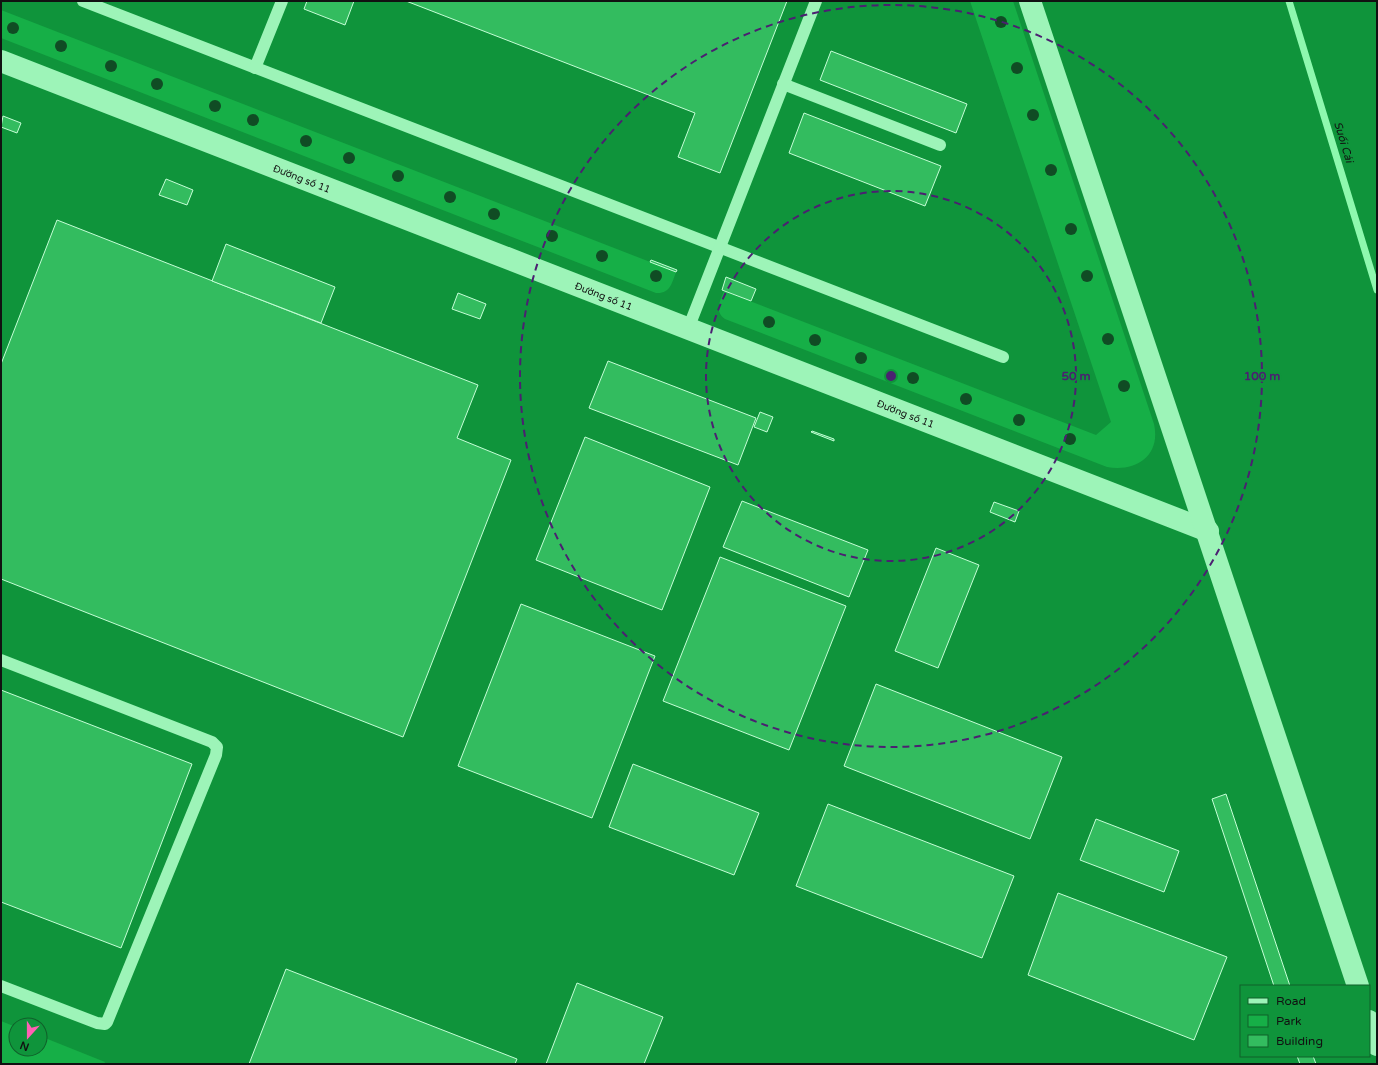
<svg xmlns="http://www.w3.org/2000/svg" width="1378" height="1065" font-family="'Varela Round',sans-serif">
<style>
.green{fill:#16af47}
.lines{fill:none;stroke-linecap:round;stroke-linejoin:round}
.stream{stroke:#8ef8ae;stroke-width:7}
.building{fill:#33bc5f;stroke:#c5fed6}
.service{stroke:#9df4b8;stroke-width:12}
.minor{stroke:#9df4b8;stroke-width:22}
.tertiary{stroke:#9df4b8;stroke-width:22}
.tree{fill:#104c24}
.ring{fill:none;stroke:#4b2071;stroke-width:2;stroke-dasharray:7 5}
.labels{text-anchor:middle;stroke-width:3;stroke-linejoin:round;paint-order:stroke}
.street-label{font-size:10px;fill:#111;stroke:#0f943b}
.water-label{font-size:11px;font-style:italic;fill:#111;stroke:#0f943b}
.centre{fill:#4b2071;stroke:#0f943b;stroke-width:2}
.ring-label{font-size:12px;text-anchor:middle;font-weight:bold;fill:#4b2071;stroke:#0f943b;stroke-width:3;stroke-linejoin:round;paint-order:stroke}
</style>
<rect width="100%" height="100%" fill="#0f943b"/>
<g class="green">
<path d="M970 1H1013L1154 424C1161 456 1136 472 1107 467L725 319C714 311 720 301 724 291L1096 435 1111 422Z"/>
<path d="M1 10 676 272C672 283 670 294 656 293L1 38Z"/>
<polygon points="1,1021 16,1027 16,1049 40,1049 40,1036 105,1062 104,1064 1,1064"/>
</g>
<g class="lines">
<polyline class="stream" points="1289,1 1377,290"/>
</g>
<g class="building">
<polygon points="307,1 354,1 345,25 304,9"/>
<polygon points="406,1 787,1 720,173 678,157 695,113"/>
<polygon points="831,51 967,104 956,133 820,80"/>
<polygon points="804,113 941,166 925,206 789,153"/>
<polygon points="3,116 21,123 17,133 1,127"/>
<polygon points="166,179 193,190 187,205 159,195"/>
<polygon points="57,220 478,385 457,438 511,460 403,737 1,579 1,364"/>
<polygon points="226,244 335,287 321,323 212,281"/>
<polygon points="651,260 677,270 676,272 650,262"/>
<polygon points="726,277 756,289 751,301 722,290"/>
<polygon points="458,293 486,304 480,319 452,309"/>
<polygon points="608,361 756,418 738,465 589,408"/>
<polygon points="760,412 773,417 767,432 754,427"/>
<polygon points="812,431 834,439 834,441 811,432"/>
<polygon points="585,437 710,487 662,610 536,560"/>
<polygon points="742,501 868,550 849,597 723,547"/>
<polygon points="994,502 1019,511 1015,522 990,512"/>
<polygon points="936,548 979,565 938,668 895,651"/>
<polygon points="720,557 846,606 789,750 663,701"/>
<polygon points="521,604 655,656 592,818 458,766"/>
<polygon points="876,684 1062,757 1030,839 844,766"/>
<polygon points="1,690 192,764 121,948 1,902"/>
<polygon points="633,764 759,813 734,875 609,827"/>
<polygon points="1226,794 1290,986 1274,986 1212,799"/>
<polygon points="828,804 1014,876 982,958 796,886"/>
<polygon points="1096,819 1179,851 1164,892 1080,860"/>
<polygon points="1058,893 1227,957 1194,1040 1028,975"/>
<polygon points="286,969 517,1059 515,1064 249,1064"/>
<polygon points="577,983 663,1017 644,1064 546,1064"/>
<polygon points="1297,1056 1313,1056 1316,1064 1300,1064"/>
</g>
<g class="lines">
<g class="service">
<polyline points="83,1 1003,357"/>
<polyline points="255,68 282,1"/>
<polyline points="783,84 940,145"/>
<polyline points="688,329 816,1"/>
<polyline points="1,660 212,742 217,747 216,755 107,1022 105,1024 97,1023 1,986"/>
</g>
<path class="minor" id="s1" d="M1 61 1208 531"/>
<g class="tertiary">
<polyline points="1030,1 1358,986"/>
<polyline points="1369,1021 1377,1045"/>
</g>
</g>
<g class="tree">
<circle cx="1001" cy="22" r="6"/>
<circle cx="13" cy="28" r="6"/>
<circle cx="61" cy="46" r="6"/>
<circle cx="111" cy="66" r="6"/>
<circle cx="1017" cy="68" r="6"/>
<circle cx="157" cy="84" r="6"/>
<circle cx="215" cy="106" r="6"/>
<circle cx="1033" cy="115" r="6"/>
<circle cx="253" cy="120" r="6"/>
<circle cx="306" cy="141" r="6"/>
<circle cx="349" cy="158" r="6"/>
<circle cx="1051" cy="170" r="6"/>
<circle cx="398" cy="176" r="6"/>
<circle cx="450" cy="197" r="6"/>
<circle cx="494" cy="214" r="6"/>
<circle cx="1071" cy="229" r="6"/>
<circle cx="552" cy="236" r="6"/>
<circle cx="602" cy="256" r="6"/>
<circle cx="656" cy="276" r="6"/>
<circle cx="1087" cy="276" r="6"/>
<circle cx="769" cy="322" r="6"/>
<circle cx="1108" cy="339" r="6"/>
<circle cx="815" cy="340" r="6"/>
<circle cx="861" cy="358" r="6"/>
<circle cx="913" cy="378" r="6"/>
<circle cx="1124" cy="386" r="6"/>
<circle cx="966" cy="399" r="6"/>
<circle cx="1019" cy="420" r="6"/>
<circle cx="1070" cy="439" r="6"/>
</g>
<g class="ring">
<circle cx="891" cy="376" r="185"/>
<circle cx="891" cy="376" r="371"/>
</g>
<g class="labels">
<g class="street-label">
<text dy="4" stroke="none"><textPath href="#s1" startOffset="323">Đường số 11</textPath></text>
<text dy="4" stroke="none"><textPath href="#s1" startOffset="647">Đường số 11</textPath></text>
<text dy="4" stroke="none"><textPath href="#s1" startOffset="971">Đường số 11</textPath></text>
</g>
<g class="water-label">
<text transform="translate(1344 142) rotate(73)" y="4">Suối Cái</text>
</g>
</g>
<circle cx="891" cy="376" r="6" class="centre"/>
<g class="ring-label">
<text x="1076" y="380">50 m</text>
<text x="1262" y="380">100 m</text>
</g>
<rect width="1378" height="1065" fill="none" stroke="#111111" stroke-width="4"/>
<rect x="1240" y="985" width="130" height="72" fill="#0f943b" stroke="#10602a"/>
<rect x="1248" y="998" width="20" height="6" fill="#9df4b8" stroke="#10602a"/>
<text x="1276" y="1005" font-size="12" fill="#111111">Road</text>
<rect x="1248" y="1015" width="20" height="12" fill="#16af47" stroke="#10602a"/>
<text x="1276" y="1025" font-size="12" fill="#111111">Park</text>
<rect x="1248" y="1035" width="20" height="12" fill="#33bc5f" stroke="#10602a"/>
<text x="1276" y="1045" font-size="12" fill="#111111">Building</text>
<g transform="translate(28 1037) rotate(201)"><circle r="19" fill="#0f943b" stroke="#10602a"/>
<path d="M0-3L7 15L0 10L-7 15Z" fill="#ff60b3"/>
<text y="-6" font-size="11" font-weight="bold" text-anchor="middle" fill="#111111">N</text>
</g>
</svg>
